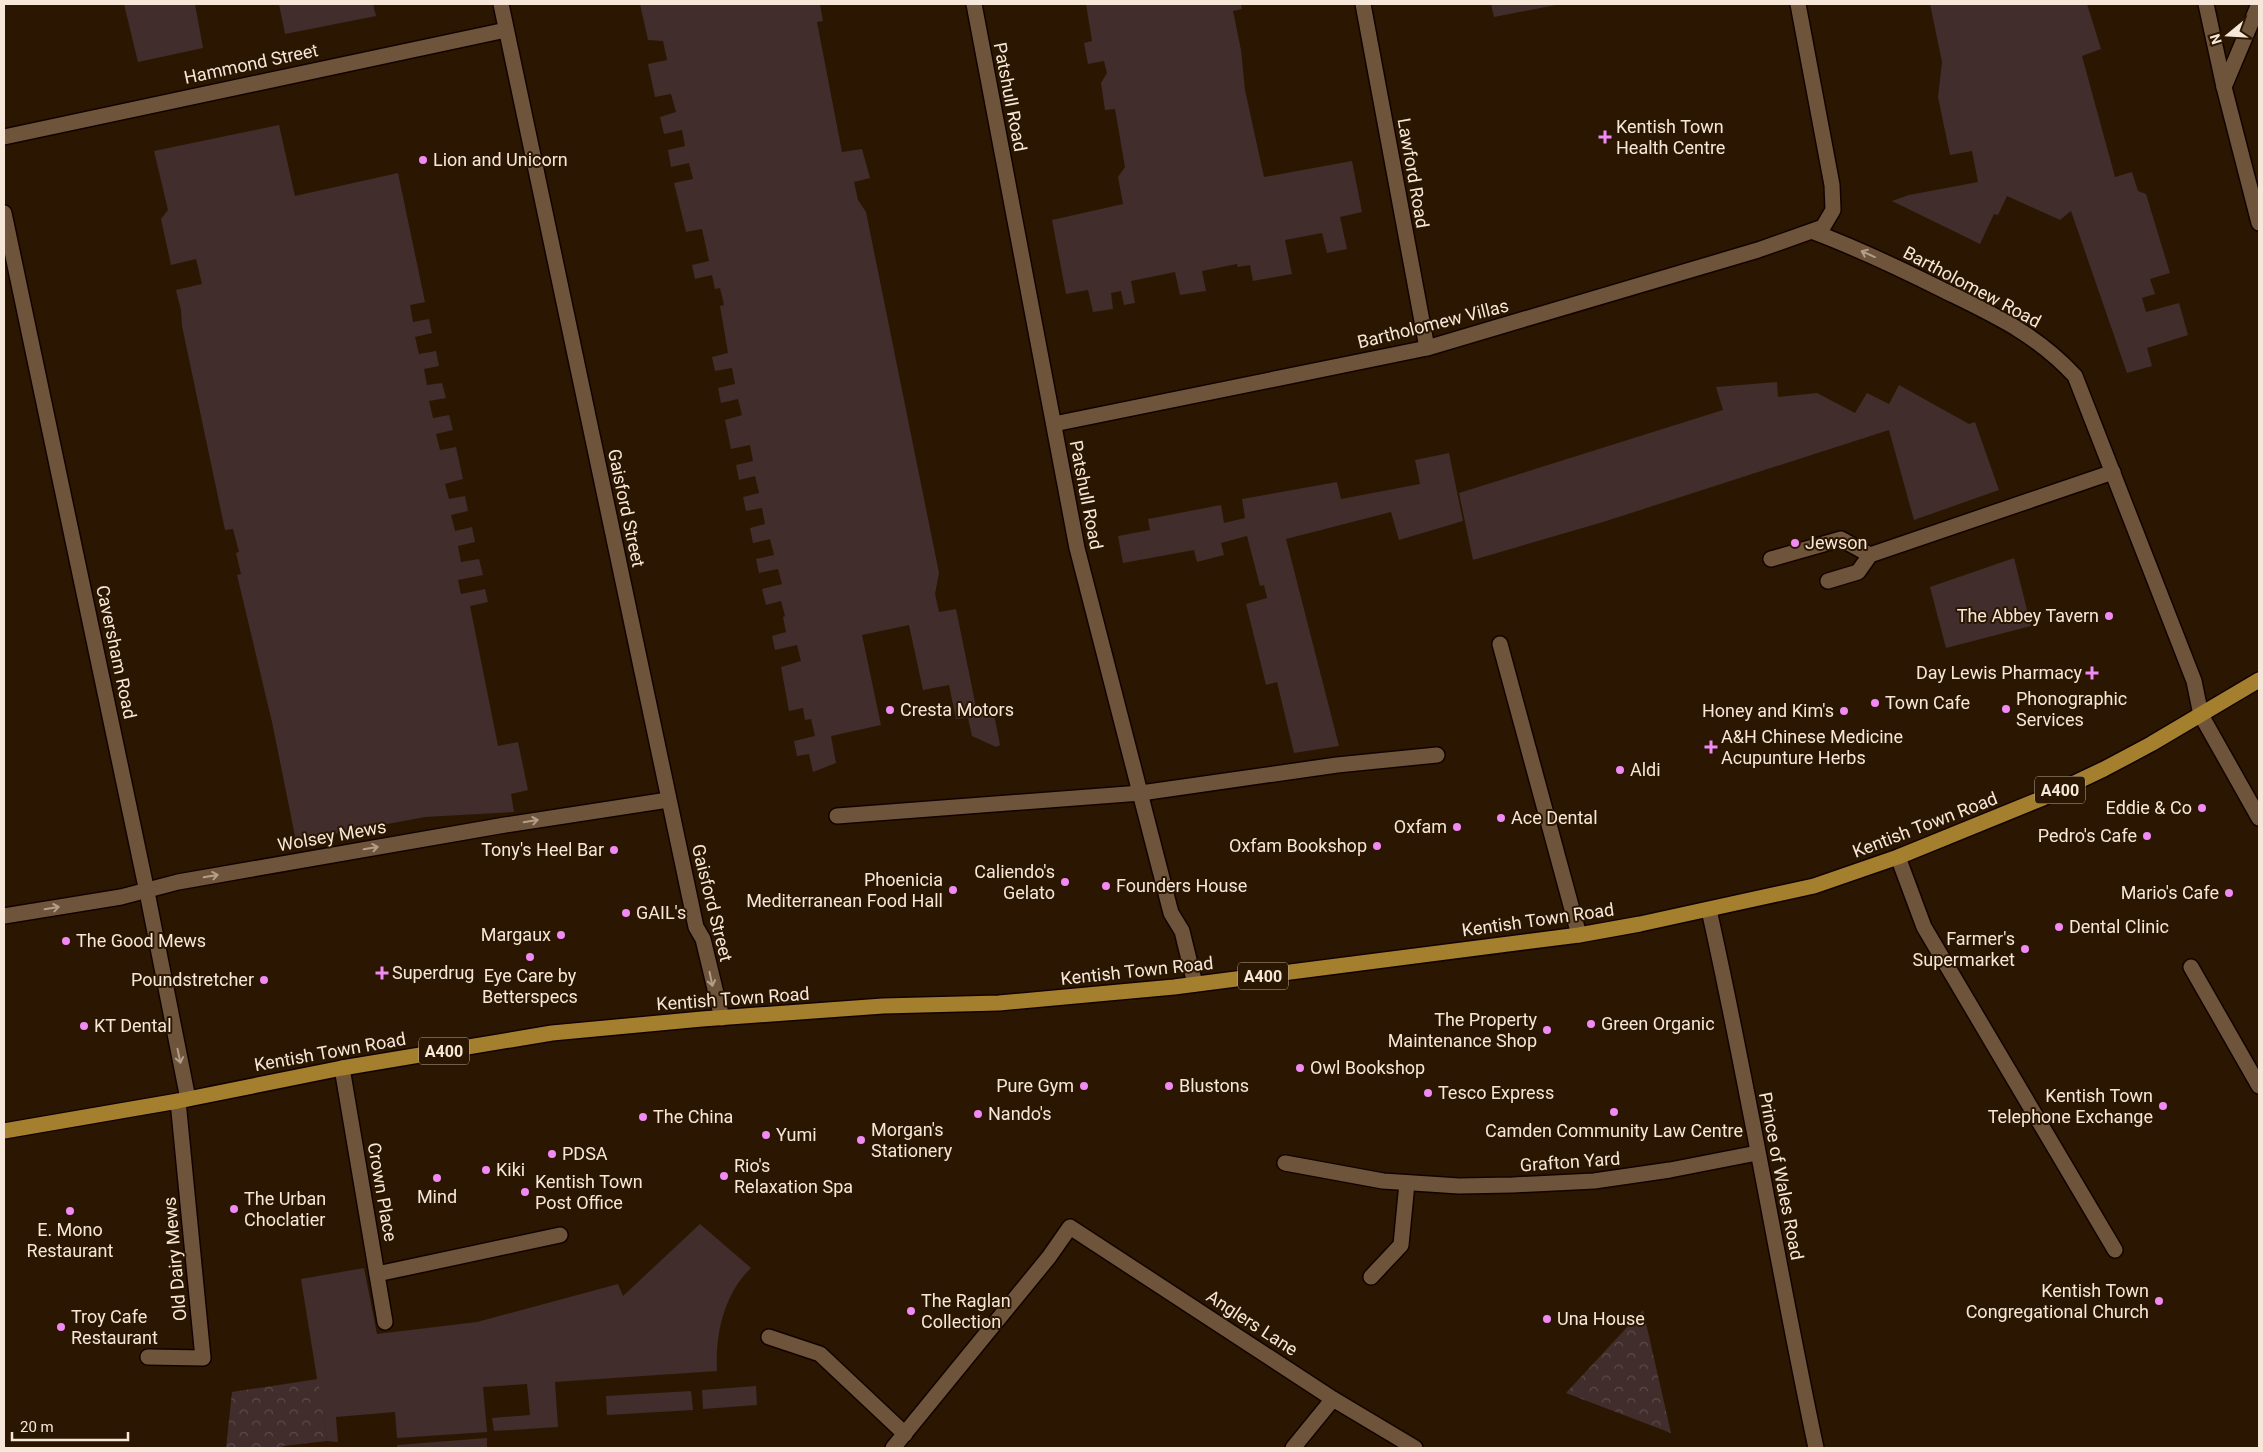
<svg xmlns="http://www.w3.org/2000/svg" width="2263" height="1452" font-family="Roboto,sans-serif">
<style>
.green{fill:#412d2b}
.park{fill:url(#park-crowns)}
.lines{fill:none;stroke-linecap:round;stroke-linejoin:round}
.lane-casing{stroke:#130300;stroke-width:18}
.street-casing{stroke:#130300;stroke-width:18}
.secondary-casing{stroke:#130300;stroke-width:18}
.primary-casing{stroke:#130300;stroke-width:18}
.lane{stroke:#6d543b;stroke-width:15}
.street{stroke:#6d543b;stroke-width:15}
.secondary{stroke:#6d543b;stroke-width:15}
.primary{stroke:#a47f2d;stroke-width:15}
.oneway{stroke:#b29e8a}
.poi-dot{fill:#f18af4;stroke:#2b1701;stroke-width:2}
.labels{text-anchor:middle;stroke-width:4;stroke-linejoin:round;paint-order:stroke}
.shield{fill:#2b1701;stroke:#b9a998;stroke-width:1}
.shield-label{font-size:16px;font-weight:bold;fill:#f6e7d9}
.street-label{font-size:18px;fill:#f6e7d9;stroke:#2b1701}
.poi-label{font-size:18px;fill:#f6e7d9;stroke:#2b1701;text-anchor:start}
</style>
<defs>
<pattern id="park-crowns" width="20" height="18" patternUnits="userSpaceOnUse" patternTransform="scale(1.25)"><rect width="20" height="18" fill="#412d2b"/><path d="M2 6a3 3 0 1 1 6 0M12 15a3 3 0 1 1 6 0" fill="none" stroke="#5d4b49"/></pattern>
</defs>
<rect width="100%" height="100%" fill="#2b1701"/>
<g class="green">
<polygon points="124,4 195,4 203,48 138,62"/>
<polygon points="279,4 373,4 376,16 285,34"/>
<polygon points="640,4 820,4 823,21 817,22 842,152 862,149 870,178 854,182 858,200 866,212 939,573 935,594 939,612 956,609 977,712 993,709 1000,745 996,747 972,736 968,718 956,719 949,685 923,690 909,625 862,635 881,725 831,736 836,763 813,772 809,754 797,756 794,741 815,736 811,719 805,720 803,708 789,711 781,667 801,661 797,645 775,650 772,636 786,632 783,617 785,616 781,601 766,605 762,589 782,584 778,569 759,573 756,559 774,555 770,539 753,543 750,528 765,524 762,508 746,511 743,497 759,493 755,476 739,480 736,465 753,461 750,445 731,449 725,420 742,415 738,399 721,403 718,388 735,384 732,368 715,371 712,357 728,353 720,306 724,305 720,288 715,289 712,275 695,279 692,265 709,261 702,229 686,232 674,183 693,179 689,163 671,167 668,150 685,146 682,130 664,134 660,117 676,112 671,94 655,97 648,64 667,60 663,41 648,40"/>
<polygon points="1086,4 1241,4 1242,9 1233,11 1241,50 1245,90 1264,177 1352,161 1362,212 1340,217 1347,249 1327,253 1322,233 1285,240 1292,274 1253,281 1250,265 1238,267 1237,264 1202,271 1206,291 1180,295 1175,272 1131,281 1135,303 1124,305 1121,291 1111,293 1113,309 1093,312 1088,290 1066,294 1052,220 1123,204 1118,177 1125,167 1115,109 1105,110 1101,83 1107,73 1104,61 1088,64 1084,43 1092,41"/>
<polygon points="1491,4 1561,4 1494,17"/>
<polygon points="1930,4 2087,4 2101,49 2082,56 2115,177 2132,172 2138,191 2146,194 2170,273 2150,279 2155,294 2142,298 2146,312 2179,303 2188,335 2147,348 2152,366 2127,373 2071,211 2060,220 2007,196 1998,215 1994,214 1980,244 1892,201 1909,195 1978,182 1972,151 1950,155 1938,97 1942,62"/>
<polygon points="279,125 295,196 398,173 425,302 410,305 413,322 429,319 432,333 415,337 419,354 436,351 439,366 424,369 427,385 442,383 446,398 429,401 433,418 449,415 453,430 436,434 440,450 456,447 463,479 445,484 449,499 465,496 468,511 451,515 455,531 472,527 475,542 458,546 461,562 479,559 483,575 458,580 461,594 485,589 488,602 470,606 498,746 518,742 528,790 511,794 514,812 425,817 296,841 272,722 237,575 241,574 236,553 239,552 233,529 225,530 182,326 181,310 176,290 202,284 196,259 171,265 161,219 168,210 154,151"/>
<polygon points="1777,382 1778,397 1817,393 1855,413 1867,393 1889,404 1899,385 1969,424 1975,422 1999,490 1914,520 1889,430 1603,522 1473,560 1459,493 1723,410 1716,387"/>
<polygon points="1449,453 1463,521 1399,540 1391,512 1286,539 1339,746 1294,753 1277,682 1266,685 1246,604 1267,598 1264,585 1260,586 1247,536 1221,543 1224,555 1197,562 1194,550 1123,563 1118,536 1150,530 1148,519 1221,505 1224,523 1245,518 1242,499 1337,482 1341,499 1420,484 1415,460"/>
<polygon points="2014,558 2031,626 1946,648 1930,587"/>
<path d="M700 1224 751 1268C724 1294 715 1334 717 1371L555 1382 558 1427 494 1431 492 1418 530 1415 527 1384 483 1387 487 1432 397 1438 395 1412 336 1417 338 1442 327 1441 301 1279 364 1268 377 1334 477 1322 618 1284 623 1296Z"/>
<polygon points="756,1386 757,1405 703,1409 702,1390"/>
<polygon points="691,1391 693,1410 607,1415 606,1396"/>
<polygon points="487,1438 487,1448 397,1448 397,1445"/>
</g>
<g class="park">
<polygon points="1643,1310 1671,1433 1566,1393"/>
<polygon points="318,1379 327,1441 283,1446 282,1448 226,1448 232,1392"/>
</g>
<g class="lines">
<defs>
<g id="lane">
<polyline points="1771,559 1841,539 1870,555"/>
<polyline points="1828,581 1858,572 1870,555 2113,472"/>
<polyline points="1500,644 1579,935"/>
<polyline points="837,816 1141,793 1337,765 1437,755"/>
<polyline points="1898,857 1924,927 2115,1250"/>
<polyline points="2191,967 2259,1086"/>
<polyline points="1285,1163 1383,1181 1459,1186 1513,1185 1594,1181 1670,1170 1757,1153"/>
<polyline points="377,1274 560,1235"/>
<polyline points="1371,1277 1401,1245 1407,1183"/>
<polyline points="769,1337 820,1354 905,1434"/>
</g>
<g id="street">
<polyline points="501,4 696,927 703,939 722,1018"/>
<polyline points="974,4 1077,548 1171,913 1182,931 1195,984"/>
<polyline points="1363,4 1427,348"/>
<polyline points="2206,4 2224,87 2259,223"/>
<polyline points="2224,87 2259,4"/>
<polyline points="4,137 506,30"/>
<polyline points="4,213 147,892 188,1099"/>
<path d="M1814 232C1859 249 1903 270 1945 291 1996 316 2036 334 2075 376L2194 681 2201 715 2259 818"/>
<polyline points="1054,424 1427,348 1758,250 1823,227 1833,210 1832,185 1798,4"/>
<polyline points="4,916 121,897 178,882 505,825 668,800"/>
<polyline points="342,1068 385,1322"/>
<polyline points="148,1357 203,1358 178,1101"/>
<polyline points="893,1448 1049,1257 1070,1227 1333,1399 1415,1448"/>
<polyline points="1293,1448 1333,1399"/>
</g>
<path id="secondary" d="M1709 910C1749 1088 1778 1269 1816 1448"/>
<polyline id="primary" points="4,1131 178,1101 342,1068 552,1033 702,1019 883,1006 999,1003 1174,987 1579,935 1640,924 1814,886 1898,857 2043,798 2104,769 2151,744 2259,680"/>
</defs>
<use href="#lane" class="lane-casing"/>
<use href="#street" class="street-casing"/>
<use href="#secondary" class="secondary-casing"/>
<use href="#primary" class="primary-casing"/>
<use href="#lane" class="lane"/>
<use href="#street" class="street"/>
<use href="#secondary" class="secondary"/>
<use href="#primary" class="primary"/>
</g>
<defs><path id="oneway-shaft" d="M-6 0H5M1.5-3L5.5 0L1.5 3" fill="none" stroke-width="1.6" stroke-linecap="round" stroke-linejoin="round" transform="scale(1.25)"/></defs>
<g class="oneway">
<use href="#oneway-shaft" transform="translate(1868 254) rotate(-156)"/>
<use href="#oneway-shaft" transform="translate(531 821) rotate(-9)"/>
<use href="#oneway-shaft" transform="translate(371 848) rotate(-10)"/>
<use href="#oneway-shaft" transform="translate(211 876) rotate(-10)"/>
<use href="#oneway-shaft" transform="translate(52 908) rotate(-9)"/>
<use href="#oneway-shaft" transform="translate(711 979) rotate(78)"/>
<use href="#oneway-shaft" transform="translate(179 1056) rotate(78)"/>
</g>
<g class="poi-dot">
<path d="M1602.5 129.5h5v5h5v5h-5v5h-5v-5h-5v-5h5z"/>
<circle cx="423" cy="160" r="5"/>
<circle cx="1795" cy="543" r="5"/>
<circle cx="2109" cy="616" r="5"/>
<path d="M2089.5 665.5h5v5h5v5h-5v5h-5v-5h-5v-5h5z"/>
<circle cx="1875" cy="703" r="5"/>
<circle cx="2006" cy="709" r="5"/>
<circle cx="890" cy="710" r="5"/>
<circle cx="1844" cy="711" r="5"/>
<path d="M1708.5 739.5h5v5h5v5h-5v5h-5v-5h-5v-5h5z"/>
<circle cx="1620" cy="770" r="5"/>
<circle cx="2202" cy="808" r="5"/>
<circle cx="1501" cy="818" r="5"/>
<circle cx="1457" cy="827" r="5"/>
<circle cx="2147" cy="836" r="5"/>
<circle cx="1377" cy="846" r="5"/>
<circle cx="614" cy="850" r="5"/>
<circle cx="1065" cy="882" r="5"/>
<circle cx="1106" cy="886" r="5"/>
<circle cx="953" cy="890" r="5"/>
<circle cx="2229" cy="893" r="5"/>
<circle cx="626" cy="913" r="5"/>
<circle cx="2059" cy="927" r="5"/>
<circle cx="561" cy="935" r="5"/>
<circle cx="66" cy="941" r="5"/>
<circle cx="2025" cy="949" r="5"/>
<circle cx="530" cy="957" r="5"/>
<path d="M379.5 965.5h5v5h5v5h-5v5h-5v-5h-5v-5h5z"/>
<circle cx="264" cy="980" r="5"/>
<circle cx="1591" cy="1024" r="5"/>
<circle cx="84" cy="1026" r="5"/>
<circle cx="1547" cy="1030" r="5"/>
<circle cx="1300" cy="1068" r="5"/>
<circle cx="1084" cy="1086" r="5"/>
<circle cx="1169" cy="1086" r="5"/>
<circle cx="1428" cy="1093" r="5"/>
<circle cx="2163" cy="1106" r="5"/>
<circle cx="1614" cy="1112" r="5"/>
<circle cx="978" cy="1114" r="5"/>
<circle cx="643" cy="1117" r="5"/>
<circle cx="766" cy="1135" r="5"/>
<circle cx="861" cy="1140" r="5"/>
<circle cx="552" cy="1154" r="5"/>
<circle cx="486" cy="1170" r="5"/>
<circle cx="724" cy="1176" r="5"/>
<circle cx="437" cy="1178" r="5"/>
<circle cx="525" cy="1192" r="5"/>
<circle cx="234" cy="1209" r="5"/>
<circle cx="70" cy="1211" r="5"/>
<circle cx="2159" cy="1301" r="5"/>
<circle cx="911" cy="1311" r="5"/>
<circle cx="1547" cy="1319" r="5"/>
<circle cx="61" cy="1327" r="5"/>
</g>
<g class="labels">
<g class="shield">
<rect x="2035" y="776.5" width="50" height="27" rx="4"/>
<rect x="1238" y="962.5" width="50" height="27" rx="4"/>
<rect x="419" y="1037.5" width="50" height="27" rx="4"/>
</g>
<g class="shield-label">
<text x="2060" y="796">A400</text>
<text x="1263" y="982">A400</text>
<text x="444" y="1057">A400</text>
</g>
<g class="street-label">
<text transform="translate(251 64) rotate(-12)" y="6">Hammond Street</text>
<text transform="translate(1010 97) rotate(79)" y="6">Patshull Road</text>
<text transform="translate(1413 173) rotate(80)" y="6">Lawford Road</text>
<text transform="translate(1972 287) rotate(28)" y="6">Bartholomew Road</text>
<text transform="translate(1433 324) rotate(-14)" y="6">Bartholomew Villas</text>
<text transform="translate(1086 495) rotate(79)" y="6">Patshull Road</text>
<text transform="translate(626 508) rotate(78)" y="6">Gaisford Street</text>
<text transform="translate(116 652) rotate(78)" y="6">Caversham Road</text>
<text transform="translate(1925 825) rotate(-21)" y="6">Kentish Town Road</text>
<text transform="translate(332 836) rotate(-10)" y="6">Wolsey Mews</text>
<text transform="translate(712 903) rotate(76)" y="6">Gaisford Street</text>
<text transform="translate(1538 920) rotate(-8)" y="6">Kentish Town Road</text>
<text transform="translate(1137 971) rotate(-6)" y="6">Kentish Town Road</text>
<text transform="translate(733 999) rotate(-4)" y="6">Kentish Town Road</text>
<text transform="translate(330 1052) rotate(-10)" y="6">Kentish Town Road</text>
<text transform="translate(1570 1162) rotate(-4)" y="6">Grafton Yard</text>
<text transform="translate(1781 1176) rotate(79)" y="6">Prince of Wales Road</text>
<text transform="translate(382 1192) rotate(80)" y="6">Crown Place</text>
<text transform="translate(175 1259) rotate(-95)" y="6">Old Dairy Mews</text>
<text transform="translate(1252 1323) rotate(33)" y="6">Anglers Lane</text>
</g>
<g class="poi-label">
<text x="1616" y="133">Kentish Town<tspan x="1616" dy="21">Health Centre</tspan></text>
<text x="433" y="166">Lion and Unicorn</text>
<text x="1805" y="549">Jewson</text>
<text x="2099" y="622" text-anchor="end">The Abbey Tavern</text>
<text x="2082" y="679" text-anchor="end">Day Lewis Pharmacy</text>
<text x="2016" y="705">Phonographic<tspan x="2016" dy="21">Services</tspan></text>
<text x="1885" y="709">Town Cafe</text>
<text x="900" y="716">Cresta Motors</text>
<text x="1834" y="717" text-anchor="end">Honey and Kim's</text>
<text x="1721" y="743">A&amp;H Chinese Medicine<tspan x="1721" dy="21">Acupunture Herbs</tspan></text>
<text x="1630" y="776">Aldi</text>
<text x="2192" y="814" text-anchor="end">Eddie &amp; Co</text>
<text x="1511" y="824">Ace Dental</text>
<text x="1447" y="833" text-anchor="end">Oxfam</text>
<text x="2137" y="842" text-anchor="end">Pedro's Cafe</text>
<text x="1367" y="852" text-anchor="end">Oxfam Bookshop</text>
<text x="604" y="856" text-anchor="end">Tony's Heel Bar</text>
<text x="1055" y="878" text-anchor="end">Caliendo's<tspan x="1055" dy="21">Gelato</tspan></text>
<text x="943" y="886" text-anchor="end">Phoenicia<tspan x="943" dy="21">Mediterranean Food Hall</tspan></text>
<text x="1116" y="892">Founders House</text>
<text x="2219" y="899" text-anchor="end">Mario's Cafe</text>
<text x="636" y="919">GAIL's</text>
<text x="2069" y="933">Dental Clinic</text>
<text x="551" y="941" text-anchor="end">Margaux</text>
<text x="2015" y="945" text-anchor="end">Farmer's<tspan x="2015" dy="21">Supermarket</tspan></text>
<text x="76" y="947">The Good Mews</text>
<text x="392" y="979">Superdrug</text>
<text x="530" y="982" text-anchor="middle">Eye Care by<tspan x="530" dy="21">Betterspecs</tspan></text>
<text x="254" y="986" text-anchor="end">Poundstretcher</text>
<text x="1537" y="1026" text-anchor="end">The Property<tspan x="1537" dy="21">Maintenance Shop</tspan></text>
<text x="1601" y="1030">Green Organic</text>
<text x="94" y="1032">KT Dental</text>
<text x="1310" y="1074">Owl Bookshop</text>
<text x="1074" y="1092" text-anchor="end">Pure Gym</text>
<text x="1179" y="1092">Blustons</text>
<text x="1438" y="1099">Tesco Express</text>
<text x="2153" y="1102" text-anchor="end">Kentish Town<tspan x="2153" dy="21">Telephone Exchange</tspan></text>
<text x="988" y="1120">Nando's</text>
<text x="653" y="1123">The China</text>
<text x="871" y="1136">Morgan's<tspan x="871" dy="21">Stationery</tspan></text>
<text x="1614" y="1137" text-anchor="middle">Camden Community Law Centre</text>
<text x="776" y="1141">Yumi</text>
<text x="562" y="1160">PDSA</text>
<text x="734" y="1172">Rio's<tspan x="734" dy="21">Relaxation Spa</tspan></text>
<text x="496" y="1176">Kiki</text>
<text x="535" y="1188">Kentish Town<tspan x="535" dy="21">Post Office</tspan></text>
<text x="437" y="1203" text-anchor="middle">Mind</text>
<text x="244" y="1205">The Urban<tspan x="244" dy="21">Choclatier</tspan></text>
<text x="70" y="1236" text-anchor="middle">E. Mono<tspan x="70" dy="21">Restaurant</tspan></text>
<text x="2149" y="1297" text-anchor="end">Kentish Town<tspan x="2149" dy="21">Congregational Church</tspan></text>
<text x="921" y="1307">The Raglan<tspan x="921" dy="21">Collection</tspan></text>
<text x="71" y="1323">Troy Cafe<tspan x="71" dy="21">Restaurant</tspan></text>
<text x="1557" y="1325">Una House</text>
</g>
</g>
<rect width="2263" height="1452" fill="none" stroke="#f6e7d9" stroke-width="10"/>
<g transform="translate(2228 35) rotate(252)" stroke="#2b1701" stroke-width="4" paint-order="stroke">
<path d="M0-4L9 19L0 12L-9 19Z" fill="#f6e7d9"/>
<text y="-8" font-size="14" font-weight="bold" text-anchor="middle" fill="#f6e7d9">N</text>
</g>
<path d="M12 1432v8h116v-8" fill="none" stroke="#f6e7d9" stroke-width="2.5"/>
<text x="20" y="1432" font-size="15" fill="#f6e7d9" stroke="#2b1701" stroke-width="4" paint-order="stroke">20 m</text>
</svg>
